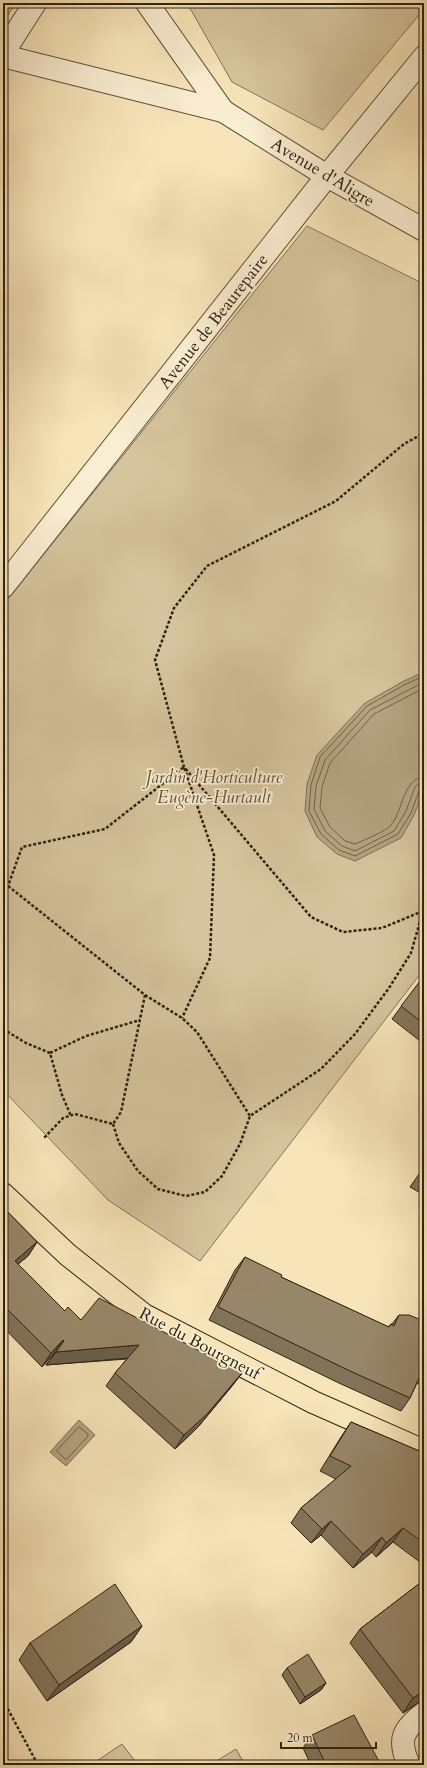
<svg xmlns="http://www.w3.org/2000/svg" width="427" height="1768" font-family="Cardo,serif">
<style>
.green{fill:#d5c49d;stroke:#827358}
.water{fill:#b3a380;stroke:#7e6f54}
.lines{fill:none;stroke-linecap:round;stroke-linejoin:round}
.shore{stroke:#706249;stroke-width:1}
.minor-casing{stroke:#60533c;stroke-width:24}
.major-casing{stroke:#2e2212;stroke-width:24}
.path{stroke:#2e2212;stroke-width:2.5;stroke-dasharray:3 2;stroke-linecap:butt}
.minor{stroke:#faeed2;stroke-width:22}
.major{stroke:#f7e5b9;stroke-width:22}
.wall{fill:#82745a;stroke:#2e2212}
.shaded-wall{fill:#6a5e4a;stroke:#2e2212}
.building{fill:#978769;stroke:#2e2212}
.labels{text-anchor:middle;stroke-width:3.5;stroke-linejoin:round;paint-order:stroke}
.street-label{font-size:17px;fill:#2e2212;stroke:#faeed2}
.park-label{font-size:17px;font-style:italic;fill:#60533c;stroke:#faeed2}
</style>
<rect width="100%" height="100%" fill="#f7e5b9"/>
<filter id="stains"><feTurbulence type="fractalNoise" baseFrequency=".005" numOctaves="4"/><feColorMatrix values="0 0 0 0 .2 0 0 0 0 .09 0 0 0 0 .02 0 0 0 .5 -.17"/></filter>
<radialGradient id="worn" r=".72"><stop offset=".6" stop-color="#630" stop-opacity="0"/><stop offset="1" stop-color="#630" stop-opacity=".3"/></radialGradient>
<g class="green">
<polygon points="3,3 16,3 3,22"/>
<polygon points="187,3 424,3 424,9 323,130 232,82"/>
<polygon points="307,226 424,284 424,969 200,1261 108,1200 3,1090 3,605"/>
<polygon points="122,1744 138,1765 91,1765"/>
<polygon points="236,1749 245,1765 210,1765"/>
</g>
<g class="water">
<polygon points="424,672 424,789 414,815 401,838 355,861 337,854 317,837 305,811 307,784 317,755 365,703 404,681"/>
<polygon points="79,1420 95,1435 66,1466 50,1452"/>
</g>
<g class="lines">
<g class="shore">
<polyline points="424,676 406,684 367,706 320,757 311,785 309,811 321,834 339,850 355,856 398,834 411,813 419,791 424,788"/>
<polyline points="424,682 370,710 325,760 316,786 314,809 325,831 342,846 355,851 394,831 406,811 415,787 418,784 424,783"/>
<path d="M424 688 374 714 330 763 322 787 320 808 330 827 345 841 355 844C364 840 385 832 391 825 403 811 403 778 424 777"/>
<polygon points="79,1427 88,1434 88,1436 67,1459 65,1459 57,1451"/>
</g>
<defs>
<g id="minor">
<polyline points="147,3 223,111"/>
<polyline points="3,53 35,3"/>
<polyline points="3,56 223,111 327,176 424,230"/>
<polyline points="3,587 327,176 424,57"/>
<path d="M409 1765C397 1739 403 1730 424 1713"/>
</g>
<polyline id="major" points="3,1194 68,1255 144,1315 313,1402 424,1451"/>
</defs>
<use href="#minor" class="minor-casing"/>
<use href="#major" class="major-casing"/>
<g class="path">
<polyline points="8,886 145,995 121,1112 113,1124 75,1114 63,1118 44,1138"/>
<polyline points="3,891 8,886 22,847 105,829 184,767 214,855 210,958 182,1018"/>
<polyline points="423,911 382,928 343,932 311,917 184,767 155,660 174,608 207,566 336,501 404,444 424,433"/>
<polyline points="145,995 182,1018 197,1032 250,1116"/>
<polyline points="3,1029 26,1043 50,1053 62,1095 71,1116"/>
<polyline points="50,1053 86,1036 140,1020"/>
<polyline points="113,1124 119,1143 138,1171 158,1189 186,1196 205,1192 222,1176 240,1144 250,1116 321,1069 355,1034 389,988 411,953 423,911"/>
<polyline points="3,1700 38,1765"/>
</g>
<use href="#minor" class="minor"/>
<use href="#major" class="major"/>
</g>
<g class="wall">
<polygon points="424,976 424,1044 392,1019"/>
<polygon points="424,1167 424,1195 410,1187"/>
<polygon points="3,1207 37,1242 28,1256 18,1264 65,1311 81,1320 242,1373 232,1386 198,1427 175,1449 106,1386 115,1373 127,1359 46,1365 54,1354 54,1353 42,1367 3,1327"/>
<polygon points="245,1257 281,1277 388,1327 391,1324 392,1324 399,1315 424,1334 424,1387 417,1383 410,1398 401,1411 341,1384 209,1320 235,1270"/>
<polygon points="351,1422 424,1453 424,1565 393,1542 376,1557 372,1552 353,1568 321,1535 311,1543 291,1523 301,1508 336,1479 320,1471 341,1437"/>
<polygon points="424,1580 424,1701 421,1701 403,1713 350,1643 360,1629"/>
<polygon points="142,1626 131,1642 47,1701 19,1660 30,1643"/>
<polygon points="287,1668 326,1683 321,1690 300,1704 282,1675"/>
<polygon points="312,1735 381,1765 311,1765 303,1748"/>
</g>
<g class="shaded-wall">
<polygon points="37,1242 28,1256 6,1274 15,1261"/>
<polygon points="63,1340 54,1353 42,1367 51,1353"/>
<polygon points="139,1345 130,1358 46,1365 56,1352"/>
<polygon points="242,1373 232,1386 198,1427 175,1449 184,1435"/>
<polygon points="331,1521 321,1535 311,1543 322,1529"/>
<polygon points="403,1528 393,1542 376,1557 386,1543"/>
<polygon points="382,1537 372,1552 353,1568 363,1554"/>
<polygon points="142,1626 131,1642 47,1701 59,1685"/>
<polygon points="326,1683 321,1690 300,1704 305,1697"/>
<polygon points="424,1691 424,1701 421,1701 403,1713 413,1698"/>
</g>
<g class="building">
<polygon points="424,976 424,1024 401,1006"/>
<polygon points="424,1167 424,1174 420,1172"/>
<polygon points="3,1207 37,1242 15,1261 65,1311 68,1307 81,1320 99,1298 242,1373 207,1414 184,1435 115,1373 139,1345 56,1352 64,1341 63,1340 51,1353 8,1310 3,1314"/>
<polygon points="245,1257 282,1275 281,1277 389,1327 391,1324 394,1326 399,1315 409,1315 424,1321 424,1329 422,1333 424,1334 424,1369 423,1369 410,1398 350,1371 218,1307"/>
<polygon points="351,1422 424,1453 424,1543 403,1528 386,1543 382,1537 363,1554 331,1521 322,1529 301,1508 351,1466 330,1456"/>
<polygon points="424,1580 424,1691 413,1698 360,1629"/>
<polygon points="115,1584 142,1626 59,1685 30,1643"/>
<polygon points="308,1654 326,1683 305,1697 287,1668"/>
<polygon points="354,1715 381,1765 326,1765 312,1735"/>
</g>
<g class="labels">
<g class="street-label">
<text transform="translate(323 172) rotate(31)" y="6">Avenue d'Aligre</text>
<text transform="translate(213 321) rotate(-52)" y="6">Avenue de Beaurepaire</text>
<text transform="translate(200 1343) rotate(28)" y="6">Rue du Bourgneuf</text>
</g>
<g class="park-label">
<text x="214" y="783">Jardin d'Horticulture<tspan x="214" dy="20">Eugène-Hurtault</tspan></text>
</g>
</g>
<rect width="427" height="1768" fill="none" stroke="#f7e5b9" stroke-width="16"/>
<rect x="4" y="4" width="419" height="1760" fill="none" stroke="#2e2212" stroke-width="2"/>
<rect x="8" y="8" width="411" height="1752" fill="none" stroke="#2e2212"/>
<path d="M281 1742v6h95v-6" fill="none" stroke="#2e2212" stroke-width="2"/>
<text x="287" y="1742" font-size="12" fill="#2e2212" stroke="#faeed2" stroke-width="3" paint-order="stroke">20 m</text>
<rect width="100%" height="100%" filter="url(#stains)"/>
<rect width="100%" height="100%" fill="url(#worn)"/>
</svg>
